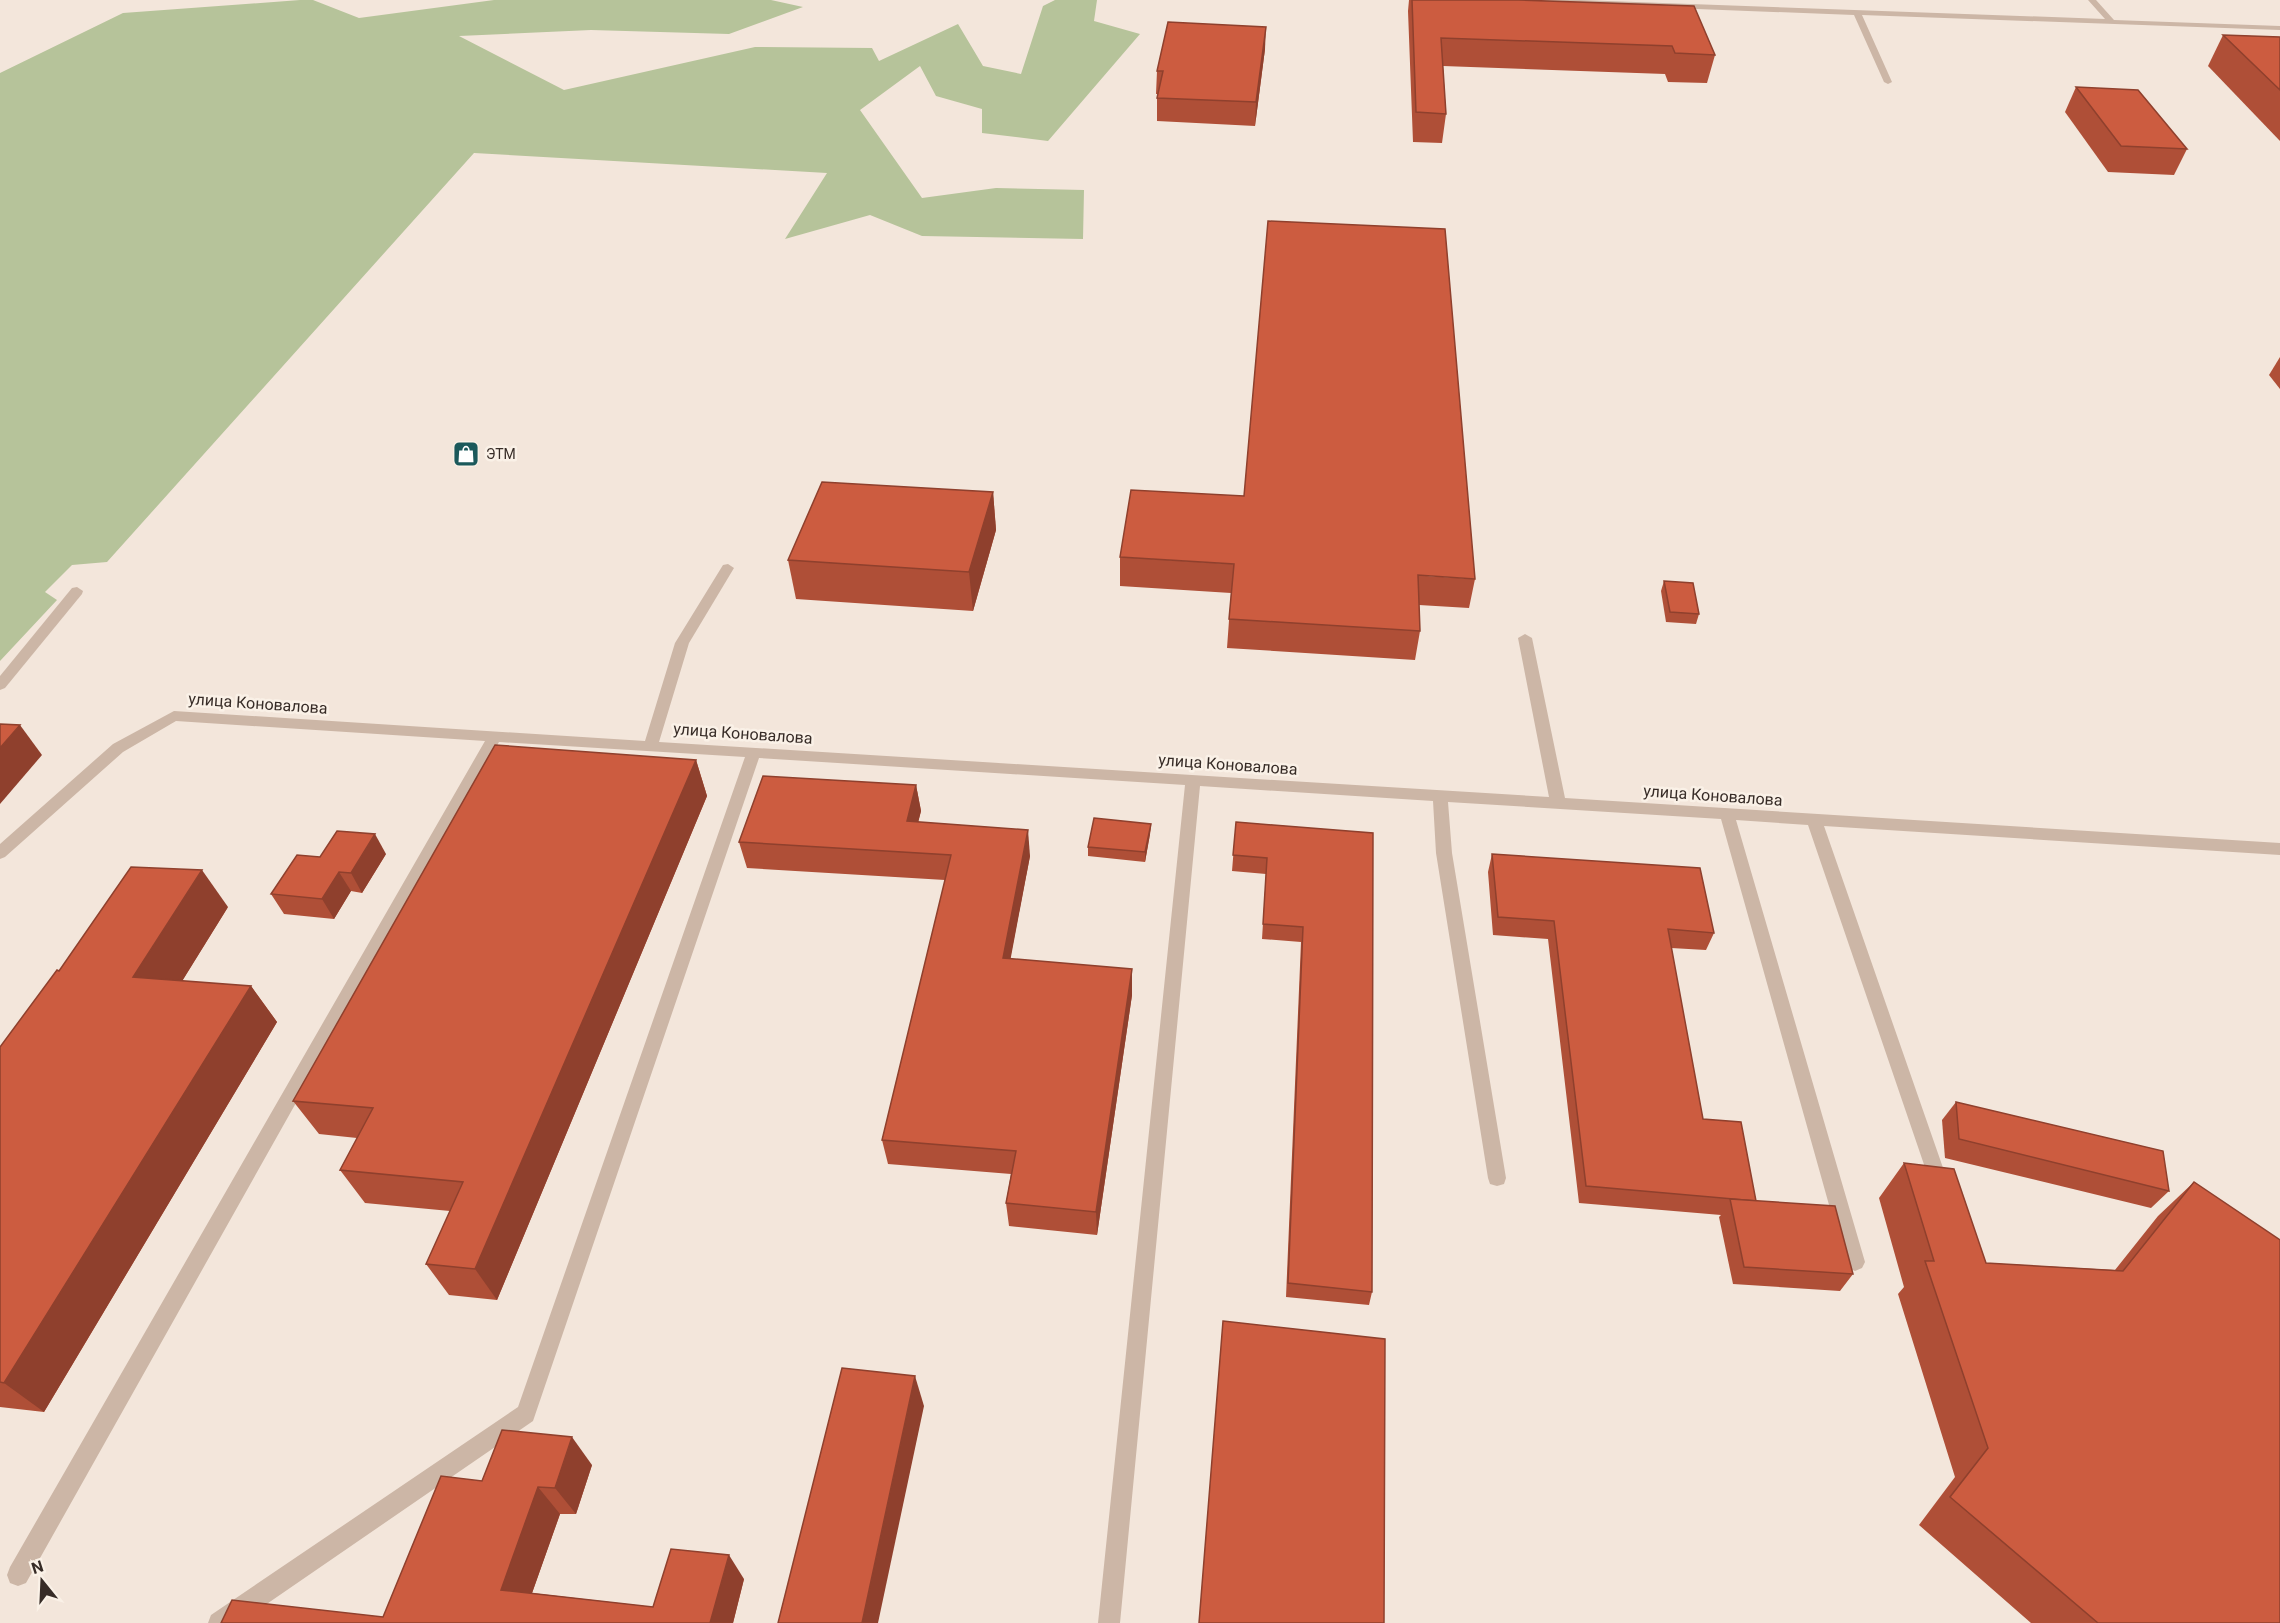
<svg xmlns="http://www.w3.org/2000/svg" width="2280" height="1623" font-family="Roboto,sans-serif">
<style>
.green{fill:#b6c39a}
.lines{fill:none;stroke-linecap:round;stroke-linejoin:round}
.minor{fill:#ccb6a6;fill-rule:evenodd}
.wall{fill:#af4f37}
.shaded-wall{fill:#8f402d}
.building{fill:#cc5c40;stroke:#8f402d;stroke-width:1.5}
.labels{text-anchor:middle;stroke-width:5;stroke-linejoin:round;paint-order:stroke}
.far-poi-label{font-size:14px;fill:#372c27;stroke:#faf1e7;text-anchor:start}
.street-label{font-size:16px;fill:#372c27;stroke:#faf1e7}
</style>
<rect width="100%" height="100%" fill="#f3e6db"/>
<polygon class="green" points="300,0 313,0 359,18 494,0 771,0 803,7 729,34 591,30 459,36 564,90 755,47 872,48 879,61 958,24 983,66 1021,74 1043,6 1055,0 1097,0 1094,21 1140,34 1048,141 982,133 982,109 936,96 920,66 860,110 922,198 996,188 1084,190 1083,239 922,236 870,215 785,239 827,173 474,153 107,562 72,565 45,592 57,600 0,661 0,73 123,13"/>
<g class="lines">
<g class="minor">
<polygon points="1515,0 1580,0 2105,19 2088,0 2096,0 2114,20 2280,26 2280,30 1862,15 1892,82 1888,84 1884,82 1854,15 1519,2"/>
<polygon points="728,564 734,568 689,643 659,742 1549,797 1518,638 1525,634 1532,638 1565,798 2280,843 2280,855 1824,826 1949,1185 1947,1191 1940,1193 1933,1191 1931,1185 1808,825 1736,820 1865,1262 1862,1268 1855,1271 1848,1268 1845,1262 1721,819 1448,802 1452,853 1506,1178 1504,1184 1497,1186 1490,1184 1488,1178 1436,853 1433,801 1200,786 1120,1623 1098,1623 1185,785 759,758 533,1421 239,1623 208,1623 211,1615 518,1407 745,757 499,742 26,1583 18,1586 10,1583 7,1575 10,1567 485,741 176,721 123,752 5,857 0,859 0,844 113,744 174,711 645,741 675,643 723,565"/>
<polygon points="77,587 83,591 82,594 5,688 0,690 0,676 72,588"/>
</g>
</g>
<g class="wall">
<polygon points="1409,0 1519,0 1715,55 1707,83 1668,82 1665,74 1443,66 1446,114 1442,143 1413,142 1408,11"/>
<polygon points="2223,35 2280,37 2280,141 2208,66"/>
<polygon points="1265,49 1255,126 1157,121 1157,98 1158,94 1156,94 1157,71"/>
<polygon points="2076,87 2187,149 2174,175 2108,172 2065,112"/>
<polygon points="2280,357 2280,389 2269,375"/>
<polygon points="993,492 996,530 973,611 796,599 788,560"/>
<polygon points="1120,557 1475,579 1469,608 1419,605 1420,631 1415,660 1227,648 1231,593 1120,586"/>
<polygon points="1664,581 1699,614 1696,624 1666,622 1661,591"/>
<polygon points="696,760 707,796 497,1300 449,1295 426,1264 450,1211 365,1203 340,1170 357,1138 319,1134 293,1101"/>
<polygon points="916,785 921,811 918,822 1030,856 1010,959 1132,969 1132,995 1097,1235 1009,1226 1006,1203 1011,1174 888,1164 882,1140 945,880 747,868 739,842"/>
<polygon points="1236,822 1373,833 1372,1292 1369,1305 1286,1297 1301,942 1262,939 1266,874 1232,871"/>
<polygon points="1151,824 1150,834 1145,862 1088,856 1088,847"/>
<polygon points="386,854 362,893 351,891 334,919 284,914 271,894"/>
<polygon points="1492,854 1714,933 1706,950 1671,948 1703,1119 1756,1201 1853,1274 1840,1291 1733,1284 1719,1217 1721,1215 1579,1203 1548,939 1493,935 1488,872"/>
<polygon points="228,907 182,981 251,986 277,1022 44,1412 0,1407 0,1047"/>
<polygon points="1956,1102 2169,1191 2151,1208 1945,1158 1942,1120"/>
<polygon points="1904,1163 1986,1263 2115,1270 2158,1216 2194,1182 2280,1623 2031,1623 1919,1525 1955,1477 1898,1294 1904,1287 1879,1198"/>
<polygon points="592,1465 576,1514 560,1514 532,1593 653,1607 744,1579 733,1623 221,1623 383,1617 482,1481"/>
</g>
<g class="shaded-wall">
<polygon points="1266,27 1265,49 1255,126 1256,102"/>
<polygon points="993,492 996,530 973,611 969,572"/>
<polygon points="20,725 42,755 0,804 0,748"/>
<polygon points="696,760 707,796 497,1300 475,1269"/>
<polygon points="916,785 921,811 912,847 907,821"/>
<polygon points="1151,824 1150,834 1145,862 1145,852"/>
<polygon points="1028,830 1030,856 1006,983 1003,958"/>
<polygon points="375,834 386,854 362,893 351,873"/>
<polygon points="202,870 228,907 163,1012 133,977"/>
<polygon points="339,872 351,891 334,919 322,899"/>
<polygon points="1132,969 1132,995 1097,1235 1096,1212"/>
<polygon points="251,986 277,1022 44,1412 4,1383"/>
<polygon points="915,1376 924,1406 878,1623 862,1623"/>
<polygon points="572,1437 592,1465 576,1514 555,1488"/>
<polygon points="538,1487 560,1514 525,1613 501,1590"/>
<polygon points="729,1555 744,1579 733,1623 710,1623"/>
</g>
<g class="building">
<polygon points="1412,0 1519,0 1694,6 1715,55 1675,53 1672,46 1441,38 1446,114 1416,112"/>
<polygon points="1168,22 1266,27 1256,102 1157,98 1163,71 1157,71"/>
<polygon points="2223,35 2280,37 2280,90"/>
<polygon points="2076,87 2138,90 2187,149 2121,146"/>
<polygon points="1268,221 1445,229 1475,579 1418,575 1420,631 1229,619 1234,564 1120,557 1131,490 1244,496"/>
<polygon points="822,482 993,492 969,572 788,560"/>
<polygon points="1664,581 1693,583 1699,614 1670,612"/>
<polygon points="0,724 20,725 0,748"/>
<polygon points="495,745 696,760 475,1269 426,1264 463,1182 340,1170 373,1108 293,1101"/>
<polygon points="763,776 916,785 907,821 1028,830 1003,958 1132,969 1096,1212 1006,1203 1016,1151 882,1140 951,855 739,842"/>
<polygon points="1094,818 1151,824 1145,852 1088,847"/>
<polygon points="1236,822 1373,833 1372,1292 1288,1283 1303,927 1263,924 1267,858 1233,855"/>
<polygon points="337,831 375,834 351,873 339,872 322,899 271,894 297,855 320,857"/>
<polygon points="1492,854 1700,868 1714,933 1668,929 1703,1119 1741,1122 1756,1201 1586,1186 1554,921 1498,917"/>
<polygon points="131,867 202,870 133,977 251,986 4,1383 0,1382 0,1047 57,970 59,971"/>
<polygon points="1956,1102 2163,1151 2169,1191 1959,1139"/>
<polygon points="1904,1163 1954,1169 1986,1263 2123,1271 2194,1182 2280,1240 2280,1623 2098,1623 1950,1497 1988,1448 1925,1261 1934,1261"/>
<polygon points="1730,1199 1835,1206 1853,1274 1744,1267"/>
<polygon points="1223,1321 1385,1339 1384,1623 1199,1623"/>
<polygon points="842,1368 915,1376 862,1623 778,1623"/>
<polygon points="502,1430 572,1437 555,1488 538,1487 501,1590 653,1607 671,1549 729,1555 710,1623 221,1623 232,1600 383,1617 441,1476 482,1481"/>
</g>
<defs>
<symbol id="shop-square" viewBox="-11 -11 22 22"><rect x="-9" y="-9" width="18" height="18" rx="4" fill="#1b595b" stroke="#faf1e7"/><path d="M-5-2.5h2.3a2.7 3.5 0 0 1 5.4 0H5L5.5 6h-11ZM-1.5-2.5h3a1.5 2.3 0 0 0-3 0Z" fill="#fff"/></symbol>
</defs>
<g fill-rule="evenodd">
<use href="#shop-square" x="451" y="439" width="30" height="30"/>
</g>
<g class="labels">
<g class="far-poi-label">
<text x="486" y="459">ЭТМ</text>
</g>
<g class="street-label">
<text transform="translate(258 703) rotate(4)" y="6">улица Коновалова</text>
<text transform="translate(743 733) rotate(4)" y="6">улица Коновалова</text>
<text transform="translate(1228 764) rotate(4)" y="6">улица Коновалова</text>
<text transform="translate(1713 795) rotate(4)" y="6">улица Коновалова</text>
</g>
</g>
<g transform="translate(42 1581) rotate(342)" stroke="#faf1e7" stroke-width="4.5" paint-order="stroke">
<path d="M0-4.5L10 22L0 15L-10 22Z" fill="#372c27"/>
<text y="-9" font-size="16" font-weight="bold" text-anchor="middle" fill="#372c27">N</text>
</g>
</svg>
